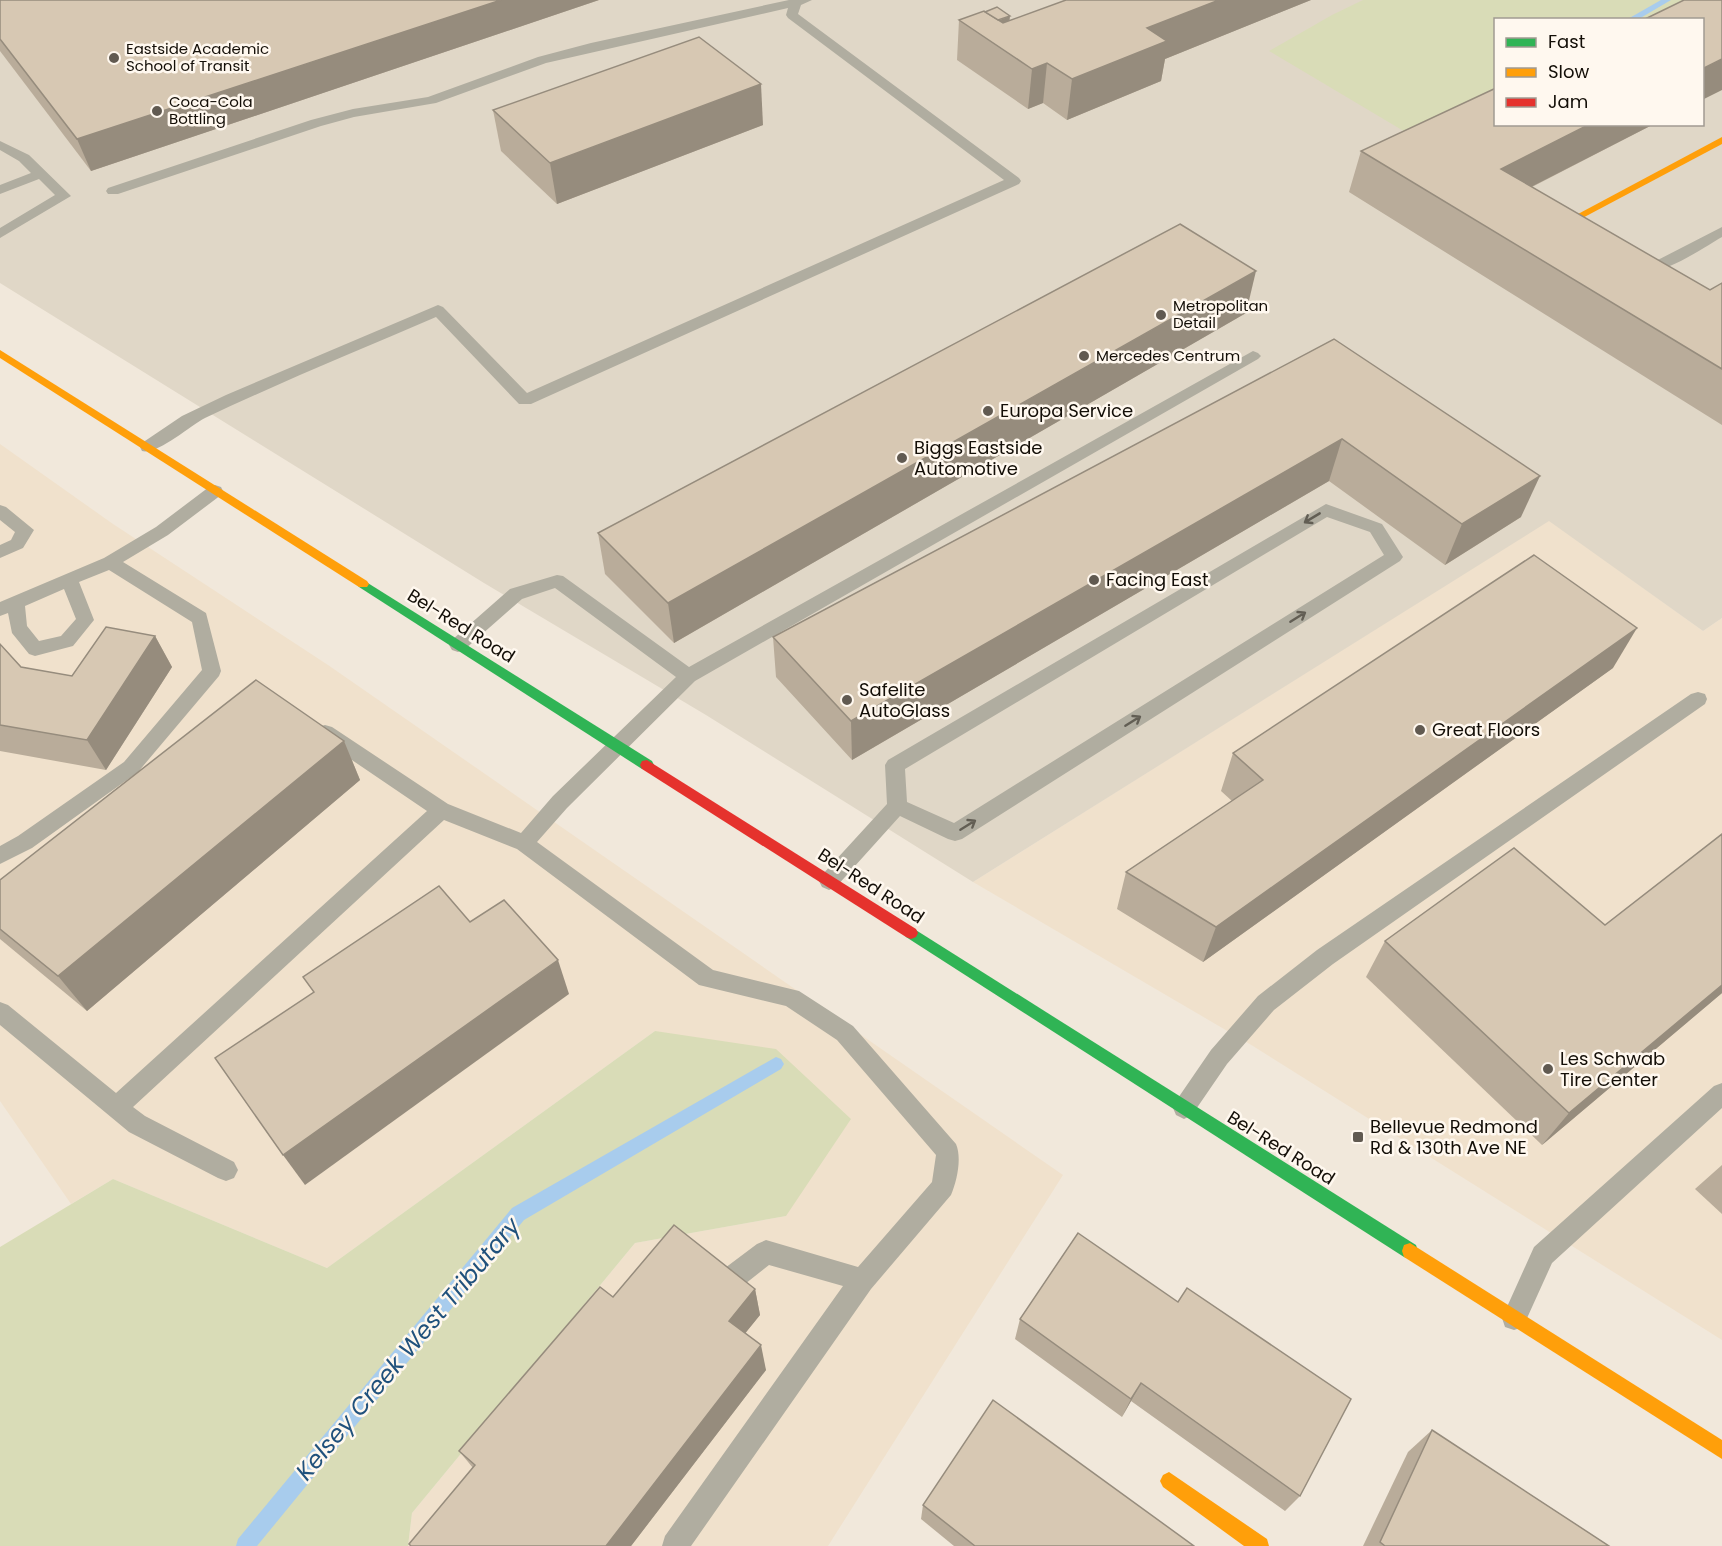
<svg xmlns="http://www.w3.org/2000/svg" width="1722" height="1546" font-family="Poppins,sans-serif">
<style>
.built{fill:#f0e1cc}
.industrial{fill:#e0d7c7;fill-rule:evenodd}
.green{fill:#d9dcb7}
.lines{fill:none;stroke-linecap:round;stroke-linejoin:round}
.stream{fill:#a8cced;fill-rule:evenodd}
.lane{fill:#b0ada0;fill-rule:evenodd}
.fast{fill:#30b455;fill-rule:evenodd}
.slow{fill:#ff9f0a;fill-rule:evenodd}
.jam{fill:#e5322d;fill-rule:evenodd}
.wall{fill:#b9ac9a}
.shaded-wall{fill:#968c7d}
.building{fill:#d7c8b3;stroke:#968c7d;stroke-width:1.5}
.oneway{stroke:#625e54}
.poi-dot{fill:#615a51;stroke:#fff8ef;stroke-width:2}
.labels{text-anchor:middle;stroke-width:5;stroke-linejoin:round;paint-order:stroke}
.far-poi-label{font-size:15px;fill:#130e07;stroke:#fff8ef;text-anchor:start}
.poi-label{font-size:18px;fill:#130e07;stroke:#fff8ef;text-anchor:start}
.street-label{font-size:18px;fill:#130e07;stroke:#fff8ef}
.near-water-label{font-size:24px;font-style:italic;fill:#20517c;stroke:#fff8ef}
</style>
<rect width="100%" height="100%" fill="#f1e8db"/>
<g class="built">
<polygon points="0,444 113,524 328,665 1063,1175 828,1546 408,1546 412,1513 635,1243 786,1216 655,1031 327,1268 113,1179 71,1204 0,1101"/>
<polygon points="1549,520 1703,631 1722,618 1722,1340 1253,1046 973,882"/>
</g>
<path class="industrial" d="M0 0H1722V618L1703 631 1549 521 973 882 706 715 484 583 0 283ZM1496 20H1702V124H1496Z"/>
<g class="green">
<polygon points="1363,0 1696,0 1653,19 1496,20 1495,92 1407,133 1269,51 1332,15"/>
<polygon points="655,1031 776,1049 851,1119 786,1216 635,1243 412,1513 408,1546 0,1546 0,1247 113,1179 327,1268"/>
</g>
<g class="lines">
<g class="stream">
<polygon points="1661,0 1671,0 1637,20 1626,20"/>
<polygon points="776,1057 781,1059 784,1064 781,1069 524,1220 257,1546 236,1546 238,1539 512,1208"/>
</g>
<g class="lane">
<path d="M789 0H812L801 5 798 14 1019 178 1021 181 1019 184 531 404H519L436 317C359 350 281 382 205 418 190 426 157 455 142 451L140 447 142 443 182 416 226 395 438 305 443 307 527 393 1004 180 788 18 786 15 788 8 546 63 436 103 354 117 321 126 118 194H108L106 191 108 188 311 120 353 109 428 97 538 57 591 43Z"/>
<polygon points="0,141 29,155 71,196 0,238 0,228 55,195 39,179 0,194 0,185 31,173 19,161 0,150"/>
<path d="M1722 227V237C1704 247 1649 286 1632 268L1639 264H1650Z"/>
<path d="M1253 351 1258 353 1261 356 1258 359 695 681 567 808 537 842 713 970 799 991 853 1026 956 1144C962 1158 957 1181 951 1195L871 1289 691 1546H662L665 1536 843 1286 769 1265 731 1295 722 1298 713 1295 710 1286 713 1277 757 1244 766 1240 858 1267 932 1182 936 1155 837 1040 786 1006 699 985 517 849 444 820 133 1107 145 1116 234 1162 238 1170 234 1178 226 1181 218 1178 129 1132 0 1025V1002L8 1005 116 1093 427 811 318 737 315 732 318 727 325 725 332 727 448 804 521 833 553 796 676 677 555 588 522 599 464 650 458 652 452 650 449 645 452 640 510 589 557 575 563 576 689 667Z"/>
<path d="M215 485 221 487 223 491 221 495 168 535 123 562 206 613 221 671 219 676 138 772 32 848 0 864V846L18 836 124 762 202 670 192 622 109 570 79 582 94 620 73 646 35 656 29 654 12 633 8 613 0 616V602L104 558 156 527 209 487ZM64 589 76 619 61 636 39 641 27 626 25 606Z"/>
<path d="M1326 504 1382 524 1403 557 1400 561 962 839 955 841 948 839 900 816 836 887 829 890 822 887 819 881 822 875 887 804 885 765 888 760ZM1327 517 1370 532 1384 555 954 823 907 802 905 769Z"/>
<polygon points="0,505 6,507 34,530 23,548 0,558 0,545 11,540 15,532 0,520"/>
<polygon points="1698,692 1705,694 1707,699 1705,704 1333,964 1274,1010 1227,1064 1192,1115 1184,1119 1176,1115 1173,1108 1176,1101 1211,1050 1258,996 1317,950 1691,694"/>
<polygon points="1722,1083 1722,1108 1552,1263 1523,1327 1514,1330 1505,1327 1502,1318 1534,1247 1714,1086"/>
</g>
<g class="fast">
<polygon points="363,580 652,761 654,765 652,769 642,769 359,587 357,584"/>
<polygon points="911,927 1416,1245 1418,1251 1416,1257 1410,1259 1404,1257 906,937 904,933 906,929"/>
</g>
<g class="slow">
<polygon points="1722,137 1722,144 1558,231 1555,232 1550,229"/>
<polygon points="0,350 367,581 369,584 367,587 359,587 0,358"/>
<polygon points="1410,1243 1722,1440 1722,1459 1404,1257 1402,1251 1404,1245"/>
<polygon points="1169,1472 1267,1539 1269,1546 1244,1546 1163,1487 1160,1481 1163,1475"/>
</g>
<polygon class="jam" points="647,760 916,929 918,933 916,937 911,939 906,937 642,769 640,765 642,761"/>
</g>
<g class="wall">
<polygon points="0,0 599,0 91,171 0,51"/>
<polygon points="1066,0 1311,0 1165,59 1161,81 1067,120 1043,103 1028,109 957,60 959,20 1010,21"/>
<polygon points="493,110 763,125 557,204 501,151"/>
<polygon points="1496,124 1654,124 1532,187 1710,290 1722,283 1722,425 1349,192 1361,151"/>
<polygon points="1246,313 674,643 605,574 598,533"/>
<polygon points="1334,339 1521,517 1445,565 1329,481 852,760 776,677 773,637"/>
<polygon points="155,636 172,667 106,770 0,751 0,644 21,667 72,676"/>
<polygon points="1613,668 1203,962 1117,909 1126,872 1232,801 1221,791 1233,753"/>
<polygon points="344,741 360,780 87,1011 0,939 0,880"/>
<polygon points="1385,941 1722,993 1542,1145 1366,977"/>
<polygon points="1722,1165 1722,1214 1695,1189"/>
<polygon points="1078,1233 1300,1496 1285,1511 1131,1401 1122,1417 1015,1339 1020,1319"/>
<polygon points="755,1289 760,1315 745,1333 766,1370 631,1546 411,1546 473,1468 459,1451 613,1297"/>
<polygon points="1432,1430 1609,1546 1363,1546 1408,1452"/>
<polygon points="923,1505 1194,1546 954,1546 921,1519"/>
</g>
<g class="shaded-wall">
<polygon points="501,0 599,0 91,171 77,139"/>
<polygon points="1219,0 1311,0 1165,59 1161,81 1067,120 1072,79 1147,28"/>
<polygon points="1010,16 1009,26 981,27"/>
<polygon points="1722,59 1722,90 1702,100 1702,69"/>
<polygon points="1047,63 1043,103 1028,109 1032,69"/>
<polygon points="761,84 763,125 557,204 550,163"/>
<polygon points="1590,124 1654,124 1486,210 1501,169"/>
<polygon points="1256,271 1246,313 674,643 668,603"/>
<polygon points="1342,439 1329,481 852,760 851,721"/>
<polygon points="1540,476 1521,517 1445,565 1462,524"/>
<polygon points="1637,628 1613,668 1203,962 1216,927"/>
<polygon points="155,636 172,667 106,770 87,740"/>
<polygon points="344,741 360,780 87,1011 58,976"/>
<polygon points="558,960 569,994 305,1185 283,1155"/>
<polygon points="1722,985 1722,993 1542,1145 1569,1113"/>
<polygon points="755,1289 760,1315 735,1346 729,1321"/>
<polygon points="761,1345 766,1370 631,1546 606,1546"/>
<polygon points="1141,1383 1131,1401 1122,1417 1131,1399"/>
</g>
<g class="building">
<polygon points="0,0 501,0 77,139 0,39"/>
<polygon points="1066,0 1219,0 1147,28 1167,41 1072,79 1047,63 1032,69 959,20 984,11 1003,23"/>
<polygon points="1684,0 1722,0 1722,59 1702,69 1702,20 1643,20"/>
<polygon points="997,7 1010,16 998,20 985,12"/>
<polygon points="699,37 761,84 550,163 493,110"/>
<polygon points="1496,88 1496,124 1590,124 1501,169 1710,290 1722,283 1722,369 1361,151"/>
<polygon points="1180,224 1256,271 668,603 598,533"/>
<polygon points="1334,339 1540,476 1462,524 1342,439 851,721 773,637"/>
<polygon points="1534,555 1637,628 1216,927 1126,872 1263,780 1233,753"/>
<polygon points="106,627 155,636 87,740 0,725 0,644 21,667 72,676"/>
<polygon points="256,680 344,741 58,976 0,929 0,880"/>
<polygon points="1722,834 1722,985 1569,1113 1385,941 1514,848 1605,925"/>
<polygon points="439,886 470,922 504,900 558,960 283,1155 215,1058 314,992 303,977"/>
<polygon points="674,1225 755,1289 729,1321 761,1345 606,1546 411,1546 409,1544 475,1465 459,1451 600,1287 613,1297"/>
<polygon points="1078,1233 1178,1302 1187,1288 1351,1399 1300,1496 1141,1383 1131,1399 1020,1319"/>
<polygon points="993,1400 1194,1546 975,1546 923,1505"/>
<polygon points="1432,1430 1609,1546 1385,1546 1380,1542"/>
</g>
<defs><path id="oneway-shaft" d="M-6 0H5M1.5-3L5.5 0L1.5 3" fill="none" stroke-width="1.6" stroke-linecap="round" stroke-linejoin="round" transform="scale(1.5)"/></defs>
<g class="oneway">
<use href="#oneway-shaft" transform="translate(1312 518) rotate(149)"/>
<use href="#oneway-shaft" transform="translate(1298 617) rotate(-32)"/>
<use href="#oneway-shaft" transform="translate(1133 721) rotate(-32)"/>
<use href="#oneway-shaft" transform="translate(968 825) rotate(-32)"/>
</g>
<g class="poi-dot">
<circle cx="114" cy="58" r="6"/>
<circle cx="157" cy="111" r="6"/>
<circle cx="1161" cy="315" r="6"/>
<circle cx="1084" cy="356" r="6"/>
<circle cx="988" cy="411" r="6"/>
<circle cx="902" cy="458" r="6"/>
<circle cx="1094" cy="580" r="6"/>
<circle cx="847" cy="700" r="6"/>
<circle cx="1420" cy="730" r="6"/>
<circle cx="1548" cy="1069" r="6"/>
<rect x="1352" y="1131" width="12" height="12" rx="3"/>
</g>
<g class="labels">
<g class="far-poi-label">
<text x="126" y="54">Eastside Academic<tspan x="126" dy="17">School of Transit</tspan></text>
<text x="169" y="107">Coca-Cola<tspan x="169" dy="17">Bottling</tspan></text>
<text x="1173" y="311">Metropolitan<tspan x="1173" dy="17">Detail</tspan></text>
<text x="1096" y="361">Mercedes Centrum</text>
</g>
<g class="poi-label">
<text x="1000" y="417">Europa Service</text>
<text x="914" y="454">Biggs Eastside<tspan x="914" dy="21">Automotive</tspan></text>
<text x="1106" y="586">Facing East</text>
<text x="859" y="696">Safelite<tspan x="859" dy="21">AutoGlass</tspan></text>
<text x="1432" y="736">Great Floors</text>
<text x="1560" y="1065">Les Schwab<tspan x="1560" dy="21">Tire Center</tspan></text>
<text x="1370" y="1133">Bellevue Redmond<tspan x="1370" dy="21">Rd &amp; 130th Ave NE</tspan></text>
</g>
<g class="street-label">
<text transform="translate(461 626) rotate(32)" y="6">Bel-Red Road</text>
<text transform="translate(871 886) rotate(33)" y="6">Bel-Red Road</text>
<text transform="translate(1281 1148) rotate(32)" y="6">Bel-Red Road</text>
</g>
<g class="near-water-label">
<text transform="translate(408 1349) rotate(-50)" y="8">Kelsey Creek West Tributary</text>
</g>
</g>
<rect x="1494" y="18" width="210" height="108" fill="#fff8ef" stroke="#a19a92" stroke-width="1.5"/>
<rect x="1506" y="38" width="30" height="9" fill="#30b455" stroke="#a19a92" stroke-width="1.5"/>
<text x="1548" y="48" font-size="18" fill="#130e07">Fast</text>
<rect x="1506" y="68" width="30" height="9" fill="#ff9f0a" stroke="#a19a92" stroke-width="1.5"/>
<text x="1548" y="78" font-size="18" fill="#130e07">Slow</text>
<rect x="1506" y="98" width="30" height="9" fill="#e5322d" stroke="#a19a92" stroke-width="1.5"/>
<text x="1548" y="108" font-size="18" fill="#130e07">Jam</text>
</svg>
